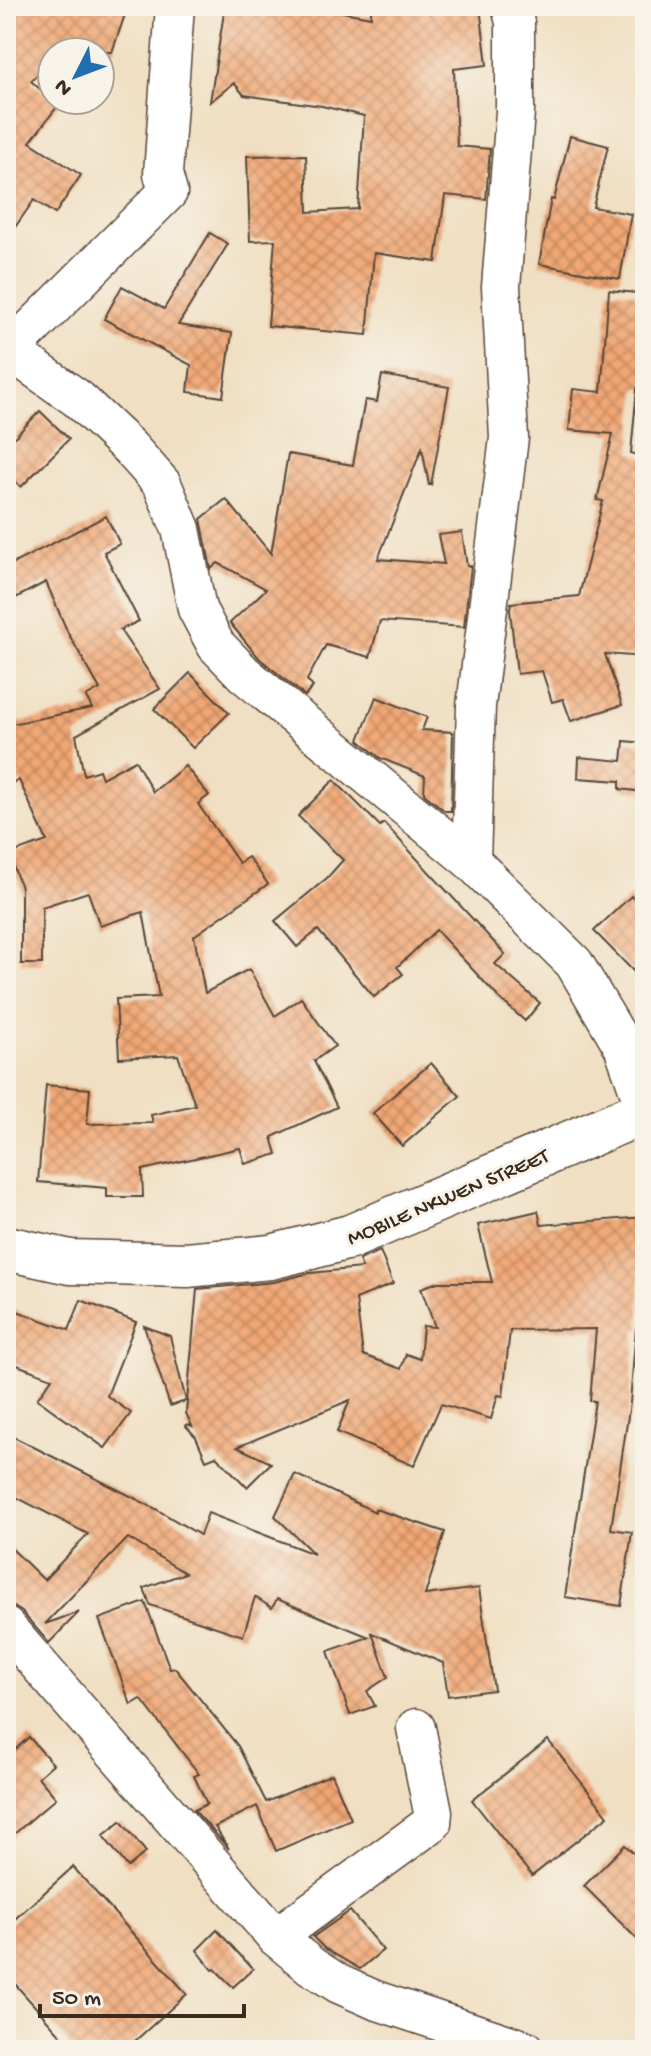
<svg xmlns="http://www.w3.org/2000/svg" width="651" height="2056" font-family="'Gochi Hand',sans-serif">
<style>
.building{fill:url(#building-cross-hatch)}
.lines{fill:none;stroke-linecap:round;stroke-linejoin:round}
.minor-casing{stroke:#564537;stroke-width:41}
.highway-casing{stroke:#564537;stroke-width:47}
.minor{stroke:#fff;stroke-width:38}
.highway{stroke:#fff;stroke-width:44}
.labels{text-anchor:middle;stroke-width:6;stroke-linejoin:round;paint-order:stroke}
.street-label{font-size:22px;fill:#3b2a1e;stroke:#f7f3e8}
</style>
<defs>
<pattern id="building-cross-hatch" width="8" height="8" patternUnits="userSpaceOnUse" patternTransform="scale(2)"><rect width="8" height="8" fill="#f1a775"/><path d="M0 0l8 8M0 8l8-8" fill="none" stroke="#c4885f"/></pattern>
</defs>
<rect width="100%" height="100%" fill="#f7f3e8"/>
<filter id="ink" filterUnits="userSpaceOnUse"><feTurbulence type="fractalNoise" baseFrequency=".0125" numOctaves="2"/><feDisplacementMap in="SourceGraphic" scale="16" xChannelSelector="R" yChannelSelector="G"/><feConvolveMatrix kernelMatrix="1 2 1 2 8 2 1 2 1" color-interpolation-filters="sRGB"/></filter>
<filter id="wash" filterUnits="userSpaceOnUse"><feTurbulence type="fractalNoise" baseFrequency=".006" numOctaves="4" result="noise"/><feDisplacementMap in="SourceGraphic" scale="32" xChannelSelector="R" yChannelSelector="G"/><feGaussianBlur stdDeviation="1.8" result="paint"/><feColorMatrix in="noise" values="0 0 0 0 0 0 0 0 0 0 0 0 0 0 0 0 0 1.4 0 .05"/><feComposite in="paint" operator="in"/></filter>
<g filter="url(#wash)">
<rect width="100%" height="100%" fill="#f0dfc2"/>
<g id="blocks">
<g class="building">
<polygon points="6,6 128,6 112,52 52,52 52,59 31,81 52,100 60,103 30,142 81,175 55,214 34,200 6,240"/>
<polygon points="225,6 308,6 371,17 371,6 431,6 431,13 480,7 487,65 454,69 457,146 490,149 486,199 445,195 436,262 374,253 367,335 268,326 275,240 250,241 247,156 306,155 308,212 358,209 364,116 322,106 244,95 234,83 210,102"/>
<polygon points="570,136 608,146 593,207 631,214 620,279 539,264 551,199 554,200"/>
<polygon points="210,233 228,244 178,325 232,333 223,397 188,392 191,365 104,319 122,286 164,309"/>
<polygon points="609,290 645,294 645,389 637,388 631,453 645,457 645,586 639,613 645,613 645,657 605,654 622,705 571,721 563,699 552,702 542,671 517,674 510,610 511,603 579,596 603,501 597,500 613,434 569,430 573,389 601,392"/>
<polygon points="382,375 449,387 431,485 429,485 422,448 378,559 444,564 438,535 462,532 467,566 471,566 464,627 380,621 370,657 326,645 307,680 313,687 305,696 259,658 230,623 266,589 218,563 211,569 201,519 226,499 271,554 288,454 353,465 365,400 377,402"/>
<polygon points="40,411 69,439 21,487 6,472 6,446"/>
<polygon points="106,516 120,544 104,552 139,621 120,630 160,689 76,735 84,775 99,770 102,778 135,760 153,792 185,766 209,795 198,804 239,863 248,857 268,884 194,936 205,993 249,969 275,1016 301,998 335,1046 314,1061 337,1107 272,1137 277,1154 245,1164 240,1148 142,1170 143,1197 107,1197 107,1188 38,1182 46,1085 90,1089 87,1124 153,1123 151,1115 195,1105 178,1055 119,1058 116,999 159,997 143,912 100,926 88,892 42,907 42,964 21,964 21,888 9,854 47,841 19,780 6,786 6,725 92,708 86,697 100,689 68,633 46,582 6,603 6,567"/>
<polygon points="190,673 229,713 193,748 154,709"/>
<polygon points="376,697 427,717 422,730 453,732 451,811 445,811 424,794 425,776 380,758 359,740"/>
<polygon points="624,741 645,743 645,792 620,789 620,781 578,778 579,757 622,761"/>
<polygon points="334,780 380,826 384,823 505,954 495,964 540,1003 525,1021 499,998 436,930 397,967 403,974 374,997 318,930 297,947 275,921 327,878 343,860 298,816"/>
<polygon points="631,896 645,911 645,983 594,931"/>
<polygon points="431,1063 460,1096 402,1146 373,1113"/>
<polygon points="538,1211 541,1225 645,1217 645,1270 640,1271 640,1329 636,1329 630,1403 611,1529 632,1532 621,1606 565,1597 595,1401 590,1401 596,1329 510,1330 503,1396 498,1395 491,1419 441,1404 414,1466 337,1432 350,1400 237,1447 271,1463 247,1487 216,1456 206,1460 196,1437 186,1426 187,1424 192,1426 186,1413 197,1289 274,1282 310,1273 362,1268 359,1260 380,1251 393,1284 356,1299 363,1355 401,1369 406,1354 420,1359 423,1326 435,1327 421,1288 438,1282 492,1282 478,1225"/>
<polygon points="81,1300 136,1322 107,1396 131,1413 105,1448 37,1399 52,1378 6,1361 6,1307 69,1330"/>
<polygon points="144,1326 170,1336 186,1401 170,1406"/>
<polygon points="6,1433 154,1508 200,1535 208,1513 314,1554 275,1516 295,1474 375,1512 375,1509 445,1532 425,1595 479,1588 494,1690 448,1696 443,1663 372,1633 388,1677 367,1691 375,1706 350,1715 328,1651 369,1637 277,1599 272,1608 255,1597 243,1636 150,1605 144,1588 185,1573 128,1538 45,1624 79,1612 49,1643 22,1612 14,1607 6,1606 6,1543 44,1580 88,1534 6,1492"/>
<polygon points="145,1602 170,1669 175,1668 238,1746 266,1802 332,1774 351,1819 276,1851 257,1806 215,1827 229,1849 194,1810 207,1804 194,1776 199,1774 141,1699 131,1705 99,1619"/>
<polygon points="29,1737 53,1764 38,1777 56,1798 6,1841 6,1758"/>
<polygon points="548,1740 608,1816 532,1876 472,1800"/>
<polygon points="121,1821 146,1852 128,1867 103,1836"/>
<polygon points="625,1845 645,1864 645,1947 584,1886"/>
<polygon points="73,1867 187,1994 125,2050 74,2050 6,1974 6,1927"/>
<polygon points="350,1911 383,1950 360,1969 324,1948 313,1937"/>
<polygon points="217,1930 253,1969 233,1987 215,1969 213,1970 197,1950"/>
</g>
</g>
</g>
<g filter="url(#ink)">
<use href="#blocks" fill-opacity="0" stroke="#564537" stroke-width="2"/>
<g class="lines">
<defs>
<g id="minor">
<polyline points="6,348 78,399 130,448 162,484 181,529 197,609 216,645 244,674 471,861 574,963 623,1046 645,1108"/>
<polyline points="10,350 168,192 163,174 175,6"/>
<polyline points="471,861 476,706 509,438 501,287 515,112 515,23 511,6"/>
<polyline points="6,1627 276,1937 311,1966 339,1984 375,2000 526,2050"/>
<polyline points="276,1937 432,1823 433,1812 416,1728"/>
</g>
<polyline id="highway" points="6,1248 70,1262 187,1265 271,1257 350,1237 645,1111"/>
</defs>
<use href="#minor" class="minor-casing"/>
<use href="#highway" class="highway-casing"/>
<use href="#minor" class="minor"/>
<use href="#highway" class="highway"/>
</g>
</g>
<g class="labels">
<g class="street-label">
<text transform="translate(447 1195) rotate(-23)" y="8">MOBILE NKWEN STREET</text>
</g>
</g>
<rect width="651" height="2056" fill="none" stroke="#f7f3e8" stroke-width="32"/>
<g transform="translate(76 76) rotate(228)"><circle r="38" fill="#f7f3e8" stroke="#aca397" stroke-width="2"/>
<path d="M0-6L14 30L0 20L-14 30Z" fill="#1f6fb2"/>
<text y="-12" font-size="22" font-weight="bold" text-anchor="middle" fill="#3b2a1e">N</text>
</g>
<path d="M40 2004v12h204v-12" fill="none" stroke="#3b2a1e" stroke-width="4"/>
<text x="52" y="2004" font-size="24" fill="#3b2a1e" stroke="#f7f3e8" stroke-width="6" paint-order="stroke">50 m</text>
</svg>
